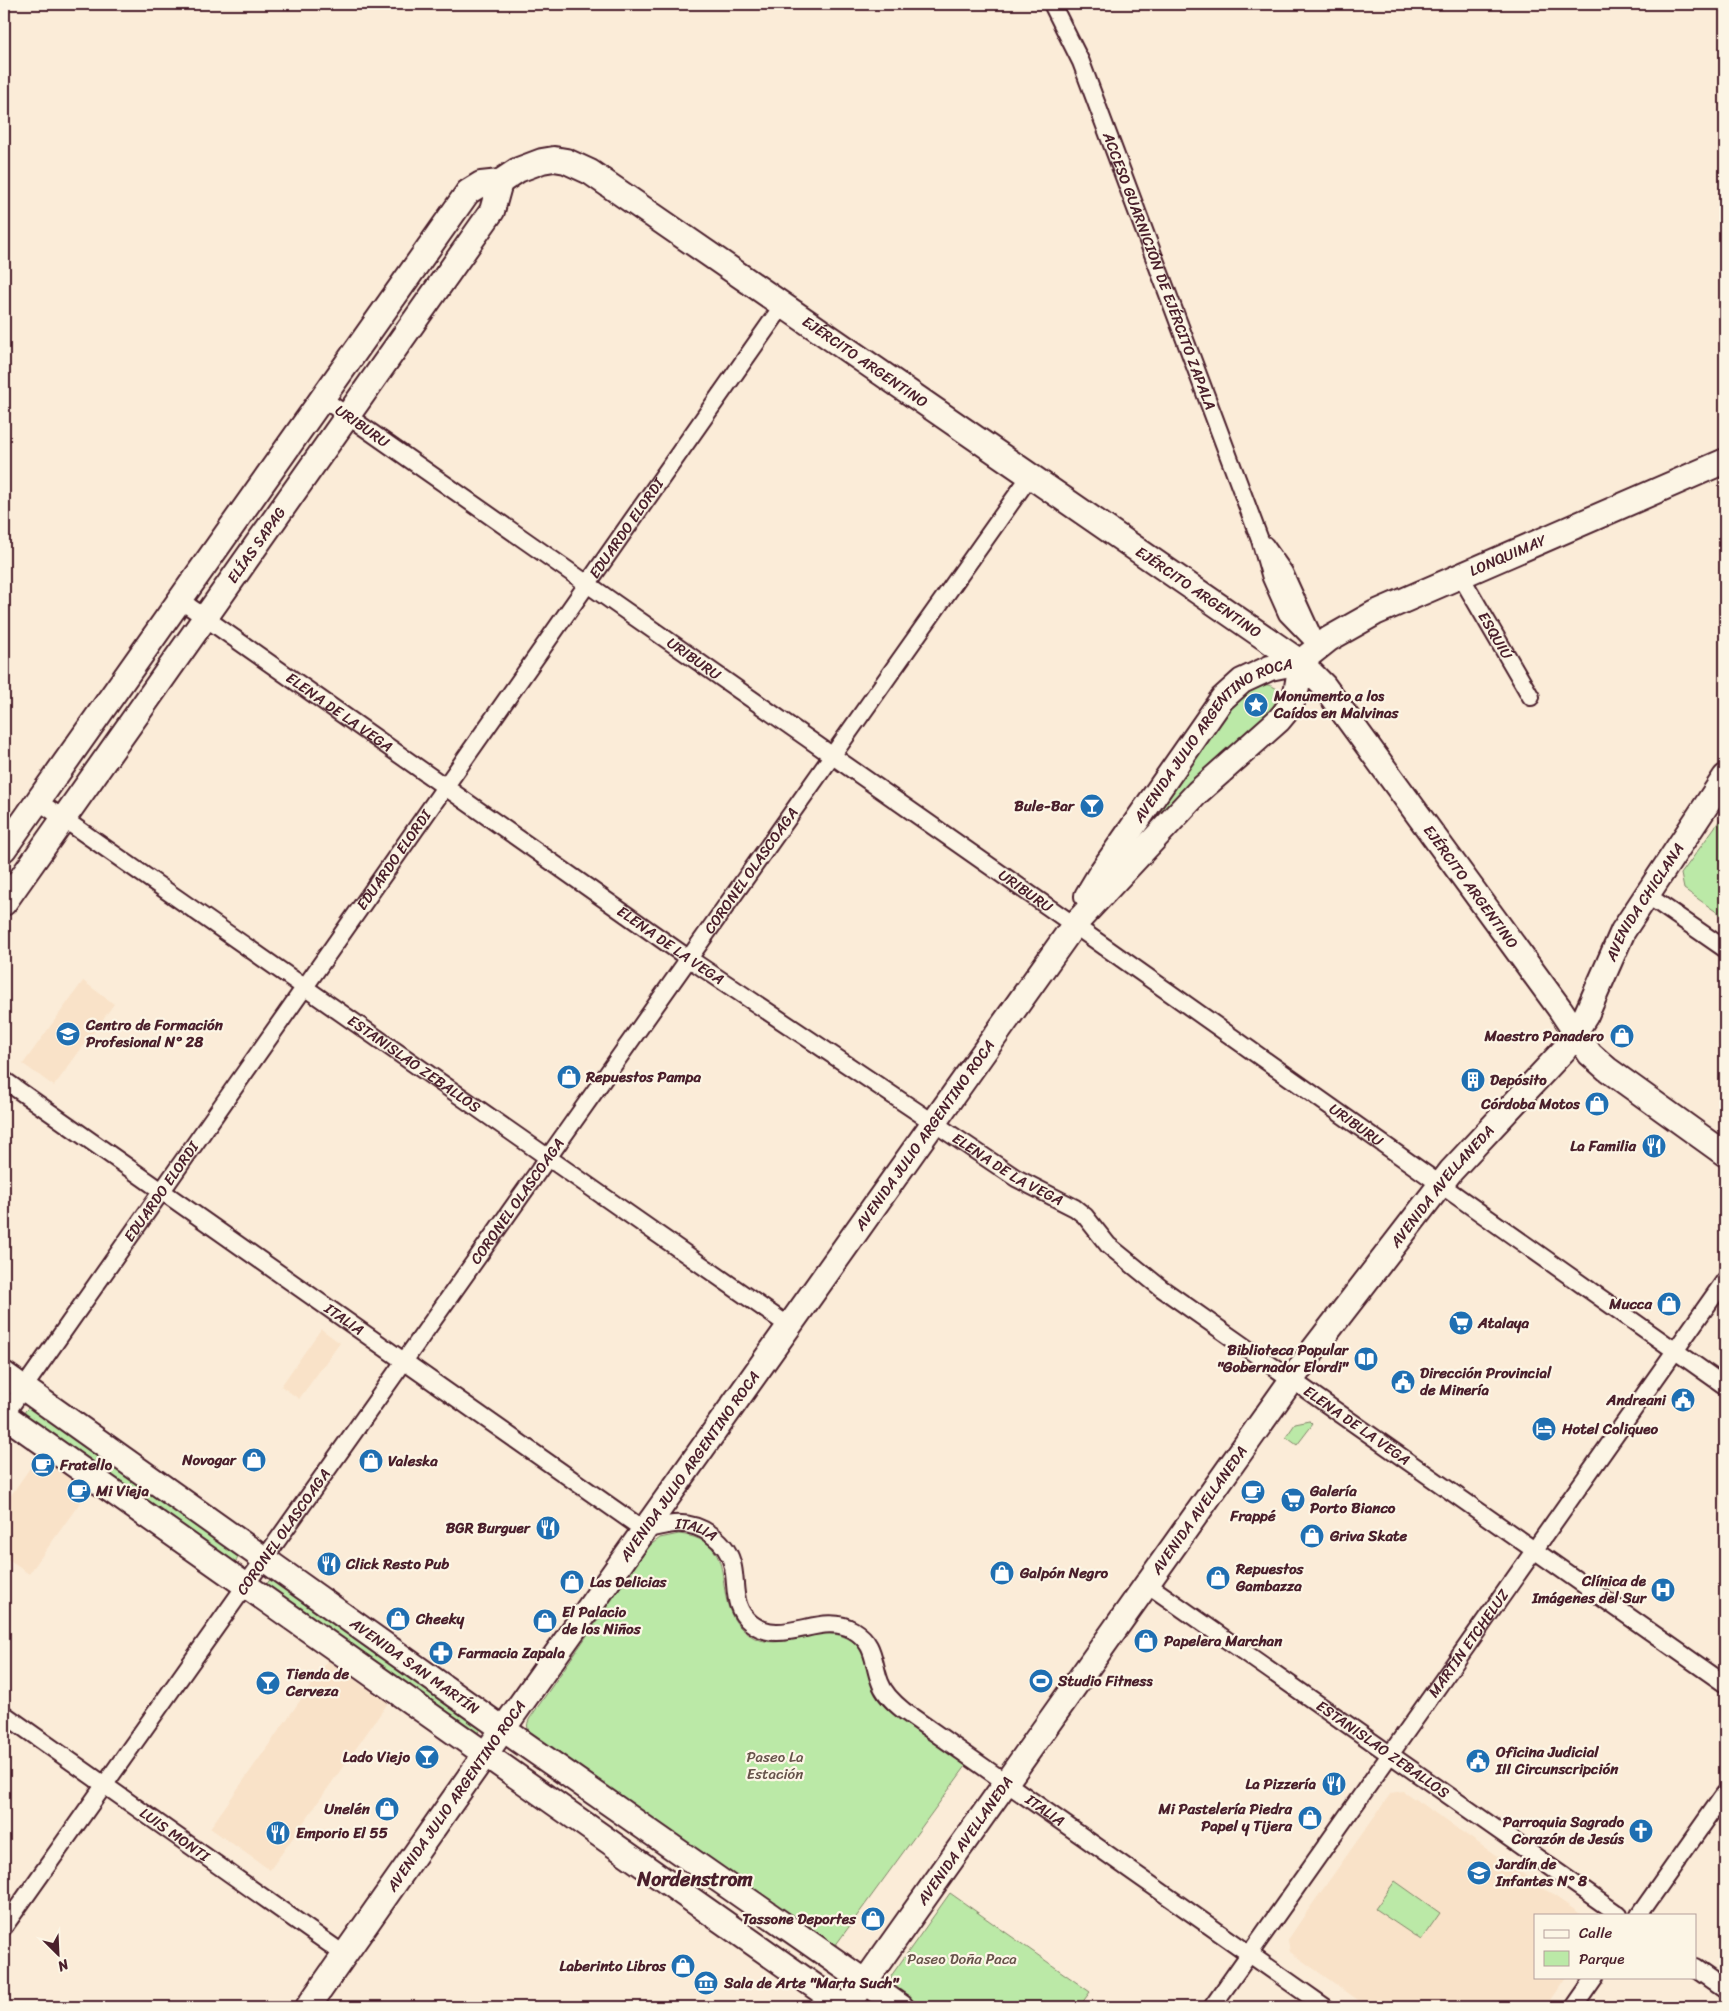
<svg xmlns="http://www.w3.org/2000/svg" width="1729" height="2011" font-family="Sriracha,sans-serif">
<style>
.built{fill:#f9e2c8}
.green{fill:#bbe9a7;stroke:#828469}
.lines{fill:none;stroke-linecap:round;stroke-linejoin:round}
.street-casing{stroke:#4a1f2b;stroke-width:20}
.secondary-casing{stroke:#4a1f2b;stroke-width:28}
.street{stroke:#fcf5e5;stroke-width:16}
.secondary{stroke:#fcf5e5;stroke-width:24}
.labels{text-anchor:middle;stroke-width:4.5;stroke-linejoin:round;paint-order:stroke}
.street-label{font-size:15px;fill:#4a1f2b;stroke:#fcf5e5}
.poi-label{font-size:15px;font-weight:bold;fill:#4a1f2b;stroke:#fcf5e5;text-anchor:start}
.park-label{font-size:15px;fill:#66524a;stroke:#fcf5e5}
.district-label{font-size:20px;font-weight:bold;fill:#4a1f2b;stroke:#fcf5e5}
</style>
<rect width="100%" height="100%" fill="#fbecd8"/>
<filter id="ink" filterUnits="userSpaceOnUse"><feTurbulence type="fractalNoise" baseFrequency=".02" numOctaves="2"/><feDisplacementMap in="SourceGraphic" scale="10" xChannelSelector="R" yChannelSelector="G"/><feConvolveMatrix kernelMatrix="1 2 1 2 8 2 1 2 1" color-interpolation-filters="sRGB"/></filter>
<g filter="url(#ink)">
<g class="built">
<polygon points="83,981 114,1004 54,1086 23,1064"/>
<polygon points="321,1329 340,1343 299,1399 281,1386"/>
<polygon points="39,1455 89,1490 29,1574 4,1557 4,1505"/>
<polygon points="328,1661 388,1703 270,1870 210,1828"/>
<polygon points="1403,1791 1582,1915 1535,1915 1535,1977 1566,1977 1545,2007 1368,2007 1290,1952 1288,1940 1304,1916 1391,1793"/>
</g>
<g class="green">
<path d="M1261 684C1273 685 1280 688 1283 700L1117 860 1230 699Z"/>
<polygon points="1725,813 1725,918 1684,889 1681,874"/>
<polygon points="30,1406 240,1555 234,1564 24,1418 25,1411"/>
<polygon points="1310,1421 1313,1424 1297,1445 1286,1437 1295,1424"/>
<path d="M679 1534C744 1542 708 1596 742 1629 775 1661 813 1621 847 1638 871 1650 864 1680 878 1699 887 1711 901 1719 913 1728 931 1741 948 1753 966 1766L835 1946 797 1918 761 1905 612 1790 534 1738C528 1731 525 1726 530 1718L649 1546 660 1538Z"/>
<polygon points="272,1577 482,1727 476,1735 266,1585"/>
<polygon points="1395,1881 1440,1913 1421,1940 1375,1909"/>
<polygon points="950,1893 1090,1992 1079,2007 923,2007 893,1986 891,1976"/>
</g>
<g class="lines">
<defs>
<g id="street">
<path id="s1" d="M1052 4 1081 62 1260 540 1271 578 1287 614 1318 646"/>
<path id="s2" d="M322 398 1074 925 1725 1386"/>
<polyline points="1265,545 1284,572 1314,638"/>
<path id="s3" d="M1460 575 1531 697"/>
<path id="s4" d="M180 600 688 958 1016 1178 1075 1208 1085 1216 1108 1245 1161 1288 1725 1684"/>
<path id="s5" d="M38 801 789 1326"/>
<polyline points="1647,895 1725,949"/>
<path id="s6" d="M4 1080 644 1530C654 1528 664 1525 674 1524 700 1522 728 1540 733 1567 737 1587 732 1608 751 1623 782 1648 821 1611 853 1630 876 1644 872 1661 880 1682 884 1694 894 1703 904 1711L1325 2007"/>
<path id="s7" d="M4 1416 783 305"/>
<path id="s8" d="M1147 1584 1619 1915"/>
<path id="s9" d="M4 1714 345 1955"/>
<polyline points="1639,1915 1725,1793"/>
<path id="s10" d="M4 1927 1030 476"/>
<polyline points="1695,1968 1725,1989"/>
<path id="s11" d="M1212 2007 1725 1280"/>
<polyline points="1574,2007 1595,1977"/>
</g>
<g id="secondary">
<path id="s12" d="M4 849 468 192 481 184 500 182 518 170 542 161 554 159 566 161 590 172 1300 662 1324 686 1560 1009 1590 1054 1607 1069 1725 1154"/>
<path id="s13" d="M1087 896 1102 871 1222 699 1242 681 1270 668 1300 662 1329 639 1375 613 1725 461"/>
<path id="s14" d="M4 903 492 211 500 182"/>
<path id="s15" d="M4 1374 503 1729 901 2007"/>
<polyline points="4,1415 844,2007"/>
<path id="s16" d="M308 2007 503 1729 1074 925 1198 792 1279 720C1297 700 1298 688 1300 662"/>
<path id="s17" d="M847 2007 1310 1354 1451 1171 1564 1050 1586 1015 1623 931 1725 777"/>
</g>
</defs>
<use href="#street" class="street-casing"/>
<use href="#secondary" class="secondary-casing"/>
<use href="#street" class="street"/>
<use href="#secondary" class="secondary"/>
</g>
</g>
<defs>
<symbol id="sight-disc" viewBox="-11 -11 22 22"><circle r="9.5" fill="#1f6fb2" stroke="#fcf5e5"/><path d="M0-6L1.8-2.2L6-1.7L2.9 1.2L3.7 5.4L0 3.3L-3.7 5.4L-2.9 1.2L-6-1.7L-1.8-2.2Z" fill="#fff"/></symbol>
<symbol id="bar-disc" viewBox="-11 -11 22 22"><circle r="9.5" fill="#1f6fb2" stroke="#fcf5e5"/><path d="M-6-5H6L.8 .8V4.5H3.5V6h-7V4.5H-.8V.8Z" fill="#fff"/></symbol>
<symbol id="university-disc" viewBox="-11 -11 22 22"><circle r="9.5" fill="#1f6fb2" stroke="#fcf5e5"/><path d="M0-5L7-2L0 1L-7-2ZM-4 1L0 2.5L4 1V4Q0 6-4 4Z" fill="#fff"/></symbol>
<symbol id="shop-disc" viewBox="-11 -11 22 22"><circle r="9.5" fill="#1f6fb2" stroke="#fcf5e5"/><path d="M-5-2.5h2.3a2.7 3.5 0 0 1 5.4 0H5L5.5 6h-11ZM-1.5-2.5h3a1.5 2.3 0 0 0-3 0Z" fill="#fff"/></symbol>
<symbol id="building-disc" viewBox="-11 -11 22 22"><circle r="9.5" fill="#1f6fb2" stroke="#fcf5e5"/><path d="M-4-6H4V6H1V3H-1V6H-4ZM-2.5-4.3h1.7v1.8h-1.7ZM.8-4.3h1.7v1.8H.8ZM-2.5-1h1.7V.8h-1.7ZM.8-1h1.7V.8H.8Z" fill="#fff"/></symbol>
<symbol id="restaurant-disc" viewBox="-11 -11 22 22"><circle r="9.5" fill="#1f6fb2" stroke="#fcf5e5"/><path d="M-5-6h1v4h1v-4h1v4h1v-4h1v5L-1.5 .5V6h-2V.5L-5-1ZM5-6V6H3V1.5H1.5Q1.5-4 5-6Z" fill="#fff"/></symbol>
<symbol id="supermarket-disc" viewBox="-11 -11 22 22"><circle r="9.5" fill="#1f6fb2" stroke="#fcf5e5"/><path d="M-6-5.5h2.5l.6 2H6L4.5 2H-2.5L-4.4-4H-6ZM-1.5 3.2a1.3 1.3 0 1 0 .1 0ZM3 3.2a1.3 1.3 0 1 0 .1 0Z" fill="#fff"/></symbol>
<symbol id="library-disc" viewBox="-11 -11 22 22"><circle r="9.5" fill="#1f6fb2" stroke="#fcf5e5"/><path d="M-6-4Q-3-5.5-.7-3.5V5Q-3 3-6 4ZM6-4Q3-5.5 .7-3.5V5Q3 3 6 4Z" fill="#fff"/></symbol>
<symbol id="civic-disc" viewBox="-11 -11 22 22"><circle r="9.5" fill="#1f6fb2" stroke="#fcf5e5"/><path d="M-.6-6.5H3V-4.5H.6V-3L4-1V1h2V6H-6V1h2V-1L-.6-3ZM-1.2 2.5V6h2.4V2.5Z" fill="#fff"/></symbol>
<symbol id="hotel-disc" viewBox="-11 -11 22 22"><circle r="9.5" fill="#1f6fb2" stroke="#fcf5e5"/><path d="M-6-4.5h1.5V1H6V5H4.5V3h-9V5H-6ZM-4 0a1.8 1.8 0 1 1 3.6 0ZM.5 0V-2.5h3Q6-2.5 6 0Z" fill="#fff"/></symbol>
<symbol id="cafe-disc" viewBox="-11 -11 22 22"><circle r="9.5" fill="#1f6fb2" stroke="#fcf5e5"/><path d="M-5.5-4.5H6V0H3Q3 3.5 0 3.5H-2.5Q-5.5 3.5-5.5 0ZM3-3.2v2h1.7v-2ZM-6 4.5H4V6H-6Z" fill="#fff"/></symbol>
<symbol id="hospital-disc" viewBox="-11 -11 22 22"><circle r="9.5" fill="#1f6fb2" stroke="#fcf5e5"/><path d="M-5-5h3v3.5h4V-5h3V5h-3V1.5h-4V5h-3Z" fill="#fff"/></symbol>
<symbol id="pharmacy-disc" viewBox="-11 -11 22 22"><circle r="9.5" fill="#1f6fb2" stroke="#fcf5e5"/><path d="M-2-6h4v4h4v4h-4v4h-4v-4h-4v-4h4Z" fill="#fff"/></symbol>
<symbol id="stadium-disc" viewBox="-11 -11 22 22"><circle r="9.5" fill="#1f6fb2" stroke="#fcf5e5"/><path d="M0-5a6.5 5 0 1 0 0 10a6.5 5 0 1 0 0-10ZM-3.5-1.8h7v3.6h-7Z" fill="#fff"/></symbol>
<symbol id="church-disc" viewBox="-11 -11 22 22"><circle r="9.5" fill="#1f6fb2" stroke="#fcf5e5"/><path d="M-1.2-6h2.4v3.5h3.3v2.4h-3.3V6h-2.4V-.1h-3.3v-2.4h3.3Z" fill="#fff"/></symbol>
<symbol id="school-disc" viewBox="-11 -11 22 22"><circle r="9.5" fill="#1f6fb2" stroke="#fcf5e5"/><path d="M0-5L7-2L0 1L-7-2ZM-4 1L0 2.5L4 1V4Q0 6-4 4Z" fill="#fff"/></symbol>
<symbol id="museum-disc" viewBox="-11 -11 22 22"><circle r="9.5" fill="#1f6fb2" stroke="#fcf5e5"/><path d="M0-6L6-3V-2H-6V-3ZM-5-1h2V3h-2ZM-1-1h2V3h-2ZM3-1h2V3H3ZM-6 4H6V6H-6Z" fill="#fff"/></symbol>
</defs>
<g fill-rule="evenodd">
<use href="#sight-disc" x="1242" y="691" width="28" height="28"/>
<use href="#bar-disc" x="1078" y="792" width="28" height="28"/>
<use href="#university-disc" x="54" y="1020" width="28" height="28"/>
<use href="#shop-disc" x="1608" y="1022" width="28" height="28"/>
<use href="#shop-disc" x="555" y="1063" width="28" height="28"/>
<use href="#building-disc" x="1459" y="1066" width="28" height="28"/>
<use href="#shop-disc" x="1583" y="1090" width="28" height="28"/>
<use href="#restaurant-disc" x="1640" y="1132" width="28" height="28"/>
<use href="#shop-disc" x="1655" y="1290" width="28" height="28"/>
<use href="#supermarket-disc" x="1447" y="1309" width="28" height="28"/>
<use href="#library-disc" x="1352" y="1345" width="28" height="28"/>
<use href="#civic-disc" x="1389" y="1368" width="28" height="28"/>
<use href="#civic-disc" x="1669" y="1386" width="28" height="28"/>
<use href="#hotel-disc" x="1530" y="1415" width="28" height="28"/>
<use href="#shop-disc" x="240" y="1446" width="28" height="28"/>
<use href="#shop-disc" x="357" y="1447" width="28" height="28"/>
<use href="#cafe-disc" x="29" y="1451" width="28" height="28"/>
<use href="#cafe-disc" x="65" y="1477" width="28" height="28"/>
<use href="#cafe-disc" x="1239" y="1478" width="28" height="28"/>
<use href="#supermarket-disc" x="1279" y="1486" width="28" height="28"/>
<use href="#restaurant-disc" x="534" y="1514" width="28" height="28"/>
<use href="#shop-disc" x="1298" y="1522" width="28" height="28"/>
<use href="#restaurant-disc" x="315" y="1550" width="28" height="28"/>
<use href="#shop-disc" x="988" y="1559" width="28" height="28"/>
<use href="#shop-disc" x="1204" y="1564" width="28" height="28"/>
<use href="#shop-disc" x="558" y="1568" width="28" height="28"/>
<use href="#hospital-disc" x="1649" y="1576" width="28" height="28"/>
<use href="#shop-disc" x="384" y="1605" width="28" height="28"/>
<use href="#shop-disc" x="531" y="1607" width="28" height="28"/>
<use href="#shop-disc" x="1132" y="1627" width="28" height="28"/>
<use href="#pharmacy-disc" x="427" y="1639" width="28" height="28"/>
<use href="#stadium-disc" x="1027" y="1667" width="28" height="28"/>
<use href="#bar-disc" x="254" y="1669" width="28" height="28"/>
<use href="#bar-disc" x="413" y="1743" width="28" height="28"/>
<use href="#civic-disc" x="1464" y="1747" width="28" height="28"/>
<use href="#restaurant-disc" x="1320" y="1770" width="28" height="28"/>
<use href="#shop-disc" x="373" y="1795" width="28" height="28"/>
<use href="#shop-disc" x="1296" y="1804" width="28" height="28"/>
<use href="#church-disc" x="1627" y="1817" width="28" height="28"/>
<use href="#restaurant-disc" x="264" y="1819" width="28" height="28"/>
<use href="#school-disc" x="1465" y="1859" width="28" height="28"/>
<use href="#shop-disc" x="859" y="1905" width="28" height="28"/>
<use href="#shop-disc" x="669" y="1952" width="28" height="28"/>
<use href="#museum-disc" x="692" y="1969" width="28" height="28"/>
</g>
<g class="labels">
<g class="street-label">
<text dy="5" stroke="none"><textPath href="#s1" startOffset="288">ACCESO GUARNICIÓN DE EJÉRCITO ZAPALA</textPath></text>
<text dy="5" stroke="none"><textPath href="#s12" startOffset="1271">EJÉRCITO ARGENTINO</textPath></text>
<text dy="5" stroke="none"><textPath href="#s2" startOffset="49">URIBURU</textPath></text>
<text dy="5" stroke="none"><textPath href="#s7" startOffset="1084">EDUARDO ELORDI</textPath></text>
<text dy="5" stroke="none"><textPath href="#s14" startOffset="438">ELÍAS SAPAG</textPath></text>
<text dy="5" stroke="none"><textPath href="#s13" startOffset="562">LONQUIMAY</textPath></text>
<text dy="5" stroke="none"><textPath href="#s12" startOffset="1676">EJÉRCITO ARGENTINO</textPath></text>
<text dy="5" stroke="none"><textPath href="#s3" startOffset="70">ESQUIÚ</textPath></text>
<text dy="5" stroke="none"><textPath href="#s2" startOffset="454">URIBURU</textPath></text>
<text dy="5" stroke="none"><textPath href="#s4" startOffset="195">ELENA DE LA VEGA</textPath></text>
<text dy="5" stroke="none"><textPath href="#s13" startOffset="205">AVENIDA JULIO ARGENTINO ROCA</textPath></text>
<text dy="5" stroke="none"><textPath href="#s7" startOffset="679">EDUARDO ELORDI</textPath></text>
<text dy="5" stroke="none"><textPath href="#s10" startOffset="1294">CORONEL OLASCOAGA</textPath></text>
<text dy="5" stroke="none"><textPath href="#s12" startOffset="2082">EJÉRCITO ARGENTINO</textPath></text>
<text dy="5" stroke="none"><textPath href="#s2" startOffset="859">URIBURU</textPath></text>
<text dy="5" stroke="none"><textPath href="#s17" startOffset="1366">AVENIDA CHICLANA</textPath></text>
<text dy="5" stroke="none"><textPath href="#s4" startOffset="600">ELENA DE LA VEGA</textPath></text>
<text dy="5" stroke="none"><textPath href="#s5" startOffset="459">ESTANISLAO ZEBALLOS</textPath></text>
<text dy="5" stroke="none"><textPath href="#s2" startOffset="1264">URIBURU</textPath></text>
<text dy="5" stroke="none"><textPath href="#s16" startOffset="1068">AVENIDA JULIO ARGENTINO ROCA</textPath></text>
<text dy="5" stroke="none"><textPath href="#s4" startOffset="1005">ELENA DE LA VEGA</textPath></text>
<text dy="5" stroke="none"><textPath href="#s17" startOffset="1014">AVENIDA AVELLANEDA</textPath></text>
<text dy="5" stroke="none"><textPath href="#s7" startOffset="274">EDUARDO ELORDI</textPath></text>
<text dy="5" stroke="none"><textPath href="#s10" startOffset="889">CORONEL OLASCOAGA</textPath></text>
<text dy="5" stroke="none"><textPath href="#s6" startOffset="416">ITALIA</textPath></text>
<text dy="5" stroke="none"><textPath href="#s4" startOffset="1440">ELENA DE LA VEGA</textPath></text>
<text dy="5" stroke="none"><textPath href="#s16" startOffset="662">AVENIDA JULIO ARGENTINO ROCA</textPath></text>
<text dy="5" stroke="none"><textPath href="#s17" startOffset="609">AVENIDA AVELLANEDA</textPath></text>
<text dy="5" stroke="none"><textPath href="#s10" startOffset="484">CORONEL OLASCOAGA</textPath></text>
<text dy="5" stroke="none"><textPath href="#s6" startOffset="836">ITALIA</textPath></text>
<text dy="5" stroke="none"><textPath href="#s11" startOffset="445">MARTÍN ETCHELUZ</textPath></text>
<text dy="5" stroke="none"><textPath href="#s15" startOffset="504">AVENIDA SAN MARTÍN</textPath></text>
<text dy="5" stroke="none"><textPath href="#s8" startOffset="288">ESTANISLAO ZEBALLOS</textPath></text>
<text dy="5" stroke="none"><textPath href="#s16" startOffset="258">AVENIDA JULIO ARGENTINO ROCA</textPath></text>
<text dy="5" stroke="none"><textPath href="#s6" startOffset="1330">ITALIA</textPath></text>
<text dy="5" stroke="none"><textPath href="#s9" startOffset="209">LUIS MONTI</textPath></text>
<text dy="5" stroke="none"><textPath href="#s17" startOffset="204">AVENIDA AVELLANEDA</textPath></text>
</g>
<g class="poi-label">
<text x="1274" y="701">Monumento a los<tspan x="1274" dy="17">Caídos en Malvinas</tspan></text>
<text x="1074" y="811" text-anchor="end">Bule-Bar</text>
<text x="86" y="1030">Centro de Formación<tspan x="86" dy="17">Profesional N° 28</tspan></text>
<text x="1604" y="1041" text-anchor="end">Maestro Panadero</text>
<text x="586" y="1082">Repuestos Pampa</text>
<text x="1490" y="1085">Depósito</text>
<text x="1580" y="1109" text-anchor="end">Córdoba Motos</text>
<text x="1636" y="1151" text-anchor="end">La Familia</text>
<text x="1652" y="1309" text-anchor="end">Mucca</text>
<text x="1478" y="1328">Atalaya</text>
<text x="1348" y="1355" text-anchor="end">Biblioteca Popular<tspan x="1348" dy="17">"Gobernador Elordi"</tspan></text>
<text x="1420" y="1378">Dirección Provincial<tspan x="1420" dy="17">de Minería</tspan></text>
<text x="1666" y="1405" text-anchor="end">Andreani</text>
<text x="1562" y="1434">Hotel Coliqueo</text>
<text x="236" y="1465" text-anchor="end">Novogar</text>
<text x="388" y="1466">Valeska</text>
<text x="60" y="1470">Fratello</text>
<text x="96" y="1496">Mi Vieja</text>
<text x="1310" y="1496">Galería<tspan x="1310" dy="17">Porto Bianco</tspan></text>
<text x="1253" y="1521" text-anchor="middle">Frappé</text>
<text x="530" y="1533" text-anchor="end">BGR Burguer</text>
<text x="1330" y="1541">Griva Skate</text>
<text x="346" y="1569">Click Resto Pub</text>
<text x="1236" y="1574">Repuestos<tspan x="1236" dy="17">Gambazza</tspan></text>
<text x="1020" y="1578">Galpón Negro</text>
<text x="1646" y="1586" text-anchor="end">Clínica de<tspan x="1646" dy="17">Imágenes del Sur</tspan></text>
<text x="590" y="1587">Las Delicias</text>
<text x="562" y="1617">El Palacio<tspan x="562" dy="17">de los Niños</tspan></text>
<text x="416" y="1624">Cheeky</text>
<text x="1164" y="1646">Papelera Marchan</text>
<text x="458" y="1658">Farmacia Zapala</text>
<text x="286" y="1679">Tienda de<tspan x="286" dy="17">Cerveza</tspan></text>
<text x="1058" y="1686">Studio Fitness</text>
<text x="1496" y="1757">Oficina Judicial<tspan x="1496" dy="17">III Circunscripción</tspan></text>
<text x="410" y="1762" text-anchor="end">Lado Viejo</text>
<text x="1316" y="1789" text-anchor="end">La Pizzería</text>
<text x="370" y="1814" text-anchor="end">Unelén</text>
<text x="1292" y="1814" text-anchor="end">Mi Pastelería Piedra<tspan x="1292" dy="17">Papel y Tijera</tspan></text>
<text x="1624" y="1827" text-anchor="end">Parroquia Sagrado<tspan x="1624" dy="17">Corazón de Jesús</tspan></text>
<text x="296" y="1838">Emporio El 55</text>
<text x="1496" y="1869">Jardín de<tspan x="1496" dy="17">Infantes N° 8</tspan></text>
<text x="856" y="1924" text-anchor="end">Tassone Deportes</text>
<text x="666" y="1971" text-anchor="end">Laberinto Libros</text>
<text x="724" y="1988">Sala de Arte "Marta Such"</text>
</g>
<g class="park-label">
<text x="775" y="1762">Paseo La<tspan x="775" dy="17">Estación</tspan></text>
<text x="962" y="1964">Paseo Doña Paca</text>
</g>
<g class="district-label">
<text x="695" y="1886">Nordenstrom</text>
</g>
</g>
<rect width="1729" height="2011" fill="none" stroke="#fcf5e5" stroke-width="20"/>
<rect x="10" y="10" width="1709" height="1991" fill="none" stroke="#4a1f2b" stroke-width="2" filter="url(#ink)"/>
<rect x="1534" y="1914" width="162" height="65" fill="#fcf5e5" stroke="#b59f9b"/>
<rect x="1544" y="1930" width="25" height="8" fill="#fcf5e5" stroke="#b59f9b"/>
<text x="1579" y="1938" font-size="15" fill="#4a1f2b">Calle</text>
<rect x="1544" y="1951" width="25" height="15" fill="#bbe9a7" stroke="#b59f9b"/>
<text x="1579" y="1964" font-size="15" fill="#4a1f2b">Parque</text>
<g transform="translate(58 1954) rotate(156)" stroke="#fcf5e5" stroke-width="4" paint-order="stroke">
<path d="M0-4L9 19L0 12L-9 19Z" fill="#4a1f2b"/>
<text y="-8" font-size="14" font-weight="bold" text-anchor="middle" fill="#4a1f2b">N</text>
</g>
</svg>
